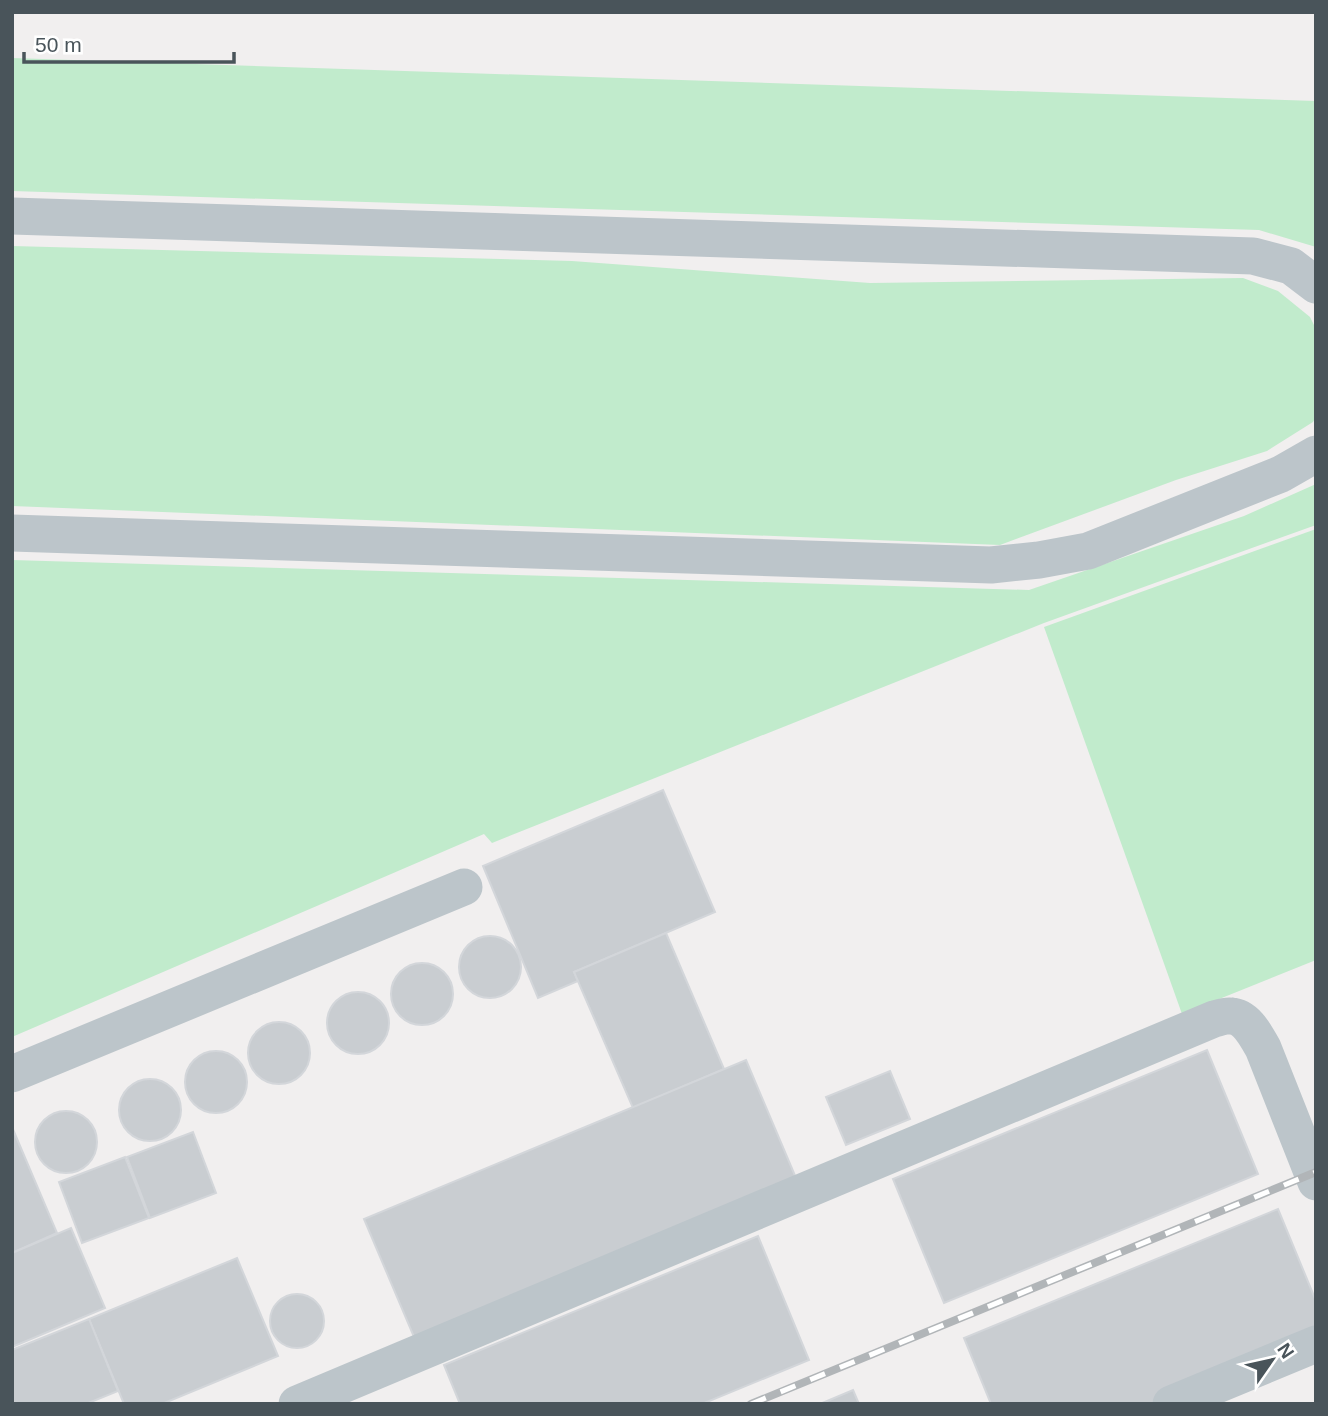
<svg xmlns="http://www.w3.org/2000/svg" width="1328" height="1416" font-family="Arial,sans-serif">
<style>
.green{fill:#c1ebcc}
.building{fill:#c9cdd1;stroke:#d3d6da;stroke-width:2}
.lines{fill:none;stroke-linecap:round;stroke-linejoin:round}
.minor{stroke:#bcc5ca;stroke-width:37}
.rail-casing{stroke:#b1b5b8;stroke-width:8}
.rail{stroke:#fff;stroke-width:5;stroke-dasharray:16;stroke-linecap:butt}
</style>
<rect width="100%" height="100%" fill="#f1efef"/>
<g class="green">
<polygon points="12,58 1316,101 1316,247 1259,230 12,191"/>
<polygon points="12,246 572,261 870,283 1243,278 1278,291 1310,317 1316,329 1316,417 1313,422 1267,451 1176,480 1000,545 12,506"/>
<polygon points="1316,484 1316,525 1044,623 492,843 484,834 12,1037 12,560 1029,590 1244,516"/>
<polygon points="1316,529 1316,960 1182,1014 1044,627"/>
</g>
<g class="building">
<polygon points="663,790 715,912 574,972 578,981 538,998 483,866"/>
<polygon points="666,933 724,1069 633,1108 574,972"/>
<circle cx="490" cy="967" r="31"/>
<circle cx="422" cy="994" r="31"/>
<circle cx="358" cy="1023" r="31"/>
<circle cx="279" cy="1053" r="31"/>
<polygon points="1207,1050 1258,1174 944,1303 893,1179"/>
<circle cx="216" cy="1082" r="31"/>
<polygon points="746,1060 796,1178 414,1337 364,1219"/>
<polygon points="890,1071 910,1119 846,1145 826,1097"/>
<circle cx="150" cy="1110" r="31"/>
<circle cx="66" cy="1142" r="31"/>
<polygon points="12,1127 57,1233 12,1253"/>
<polygon points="193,1132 216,1193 150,1218 127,1157"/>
<polygon points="125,1157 149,1218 82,1243 59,1182"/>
<polygon points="1278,1209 1316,1301 1316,1338 1155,1404 991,1404 964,1338"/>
<polygon points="71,1228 105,1308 12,1347 12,1253"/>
<polygon points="758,1236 809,1360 702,1404 460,1404 444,1365"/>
<polygon points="237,1258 278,1356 162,1404 124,1404 89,1319"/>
<circle cx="297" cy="1321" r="27"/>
<polygon points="89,1319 118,1391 86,1404 12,1404 12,1350"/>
<polygon points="853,1390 859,1404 820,1404"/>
</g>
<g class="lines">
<g class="minor">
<polyline points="12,216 1253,256 1291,266 1316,285"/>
<polyline points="12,533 991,565 1039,560 1088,551 1281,474 1316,454"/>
<polyline points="12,1074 464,887"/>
<path d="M297 1404 1214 1019C1218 1018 1226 1015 1231 1016 1247 1017 1256 1036 1263 1048L1316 1182"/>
<polyline points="1171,1404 1316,1344"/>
</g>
<defs>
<polyline id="rail" points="751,1404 1316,1172"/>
</defs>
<use href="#rail" class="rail-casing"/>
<use href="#rail" class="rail"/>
</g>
<rect width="1328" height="1416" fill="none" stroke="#49545a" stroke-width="28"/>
<g transform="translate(1272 1360) rotate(56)" stroke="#ffffff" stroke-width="5" paint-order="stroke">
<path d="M0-5L12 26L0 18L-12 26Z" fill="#49545a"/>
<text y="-10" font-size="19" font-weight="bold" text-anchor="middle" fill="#49545a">N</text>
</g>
<path d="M24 52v10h210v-10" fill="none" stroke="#49545a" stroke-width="3.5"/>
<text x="35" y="52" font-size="21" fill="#49545a" stroke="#ffffff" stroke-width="5" paint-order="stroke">50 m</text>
</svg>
